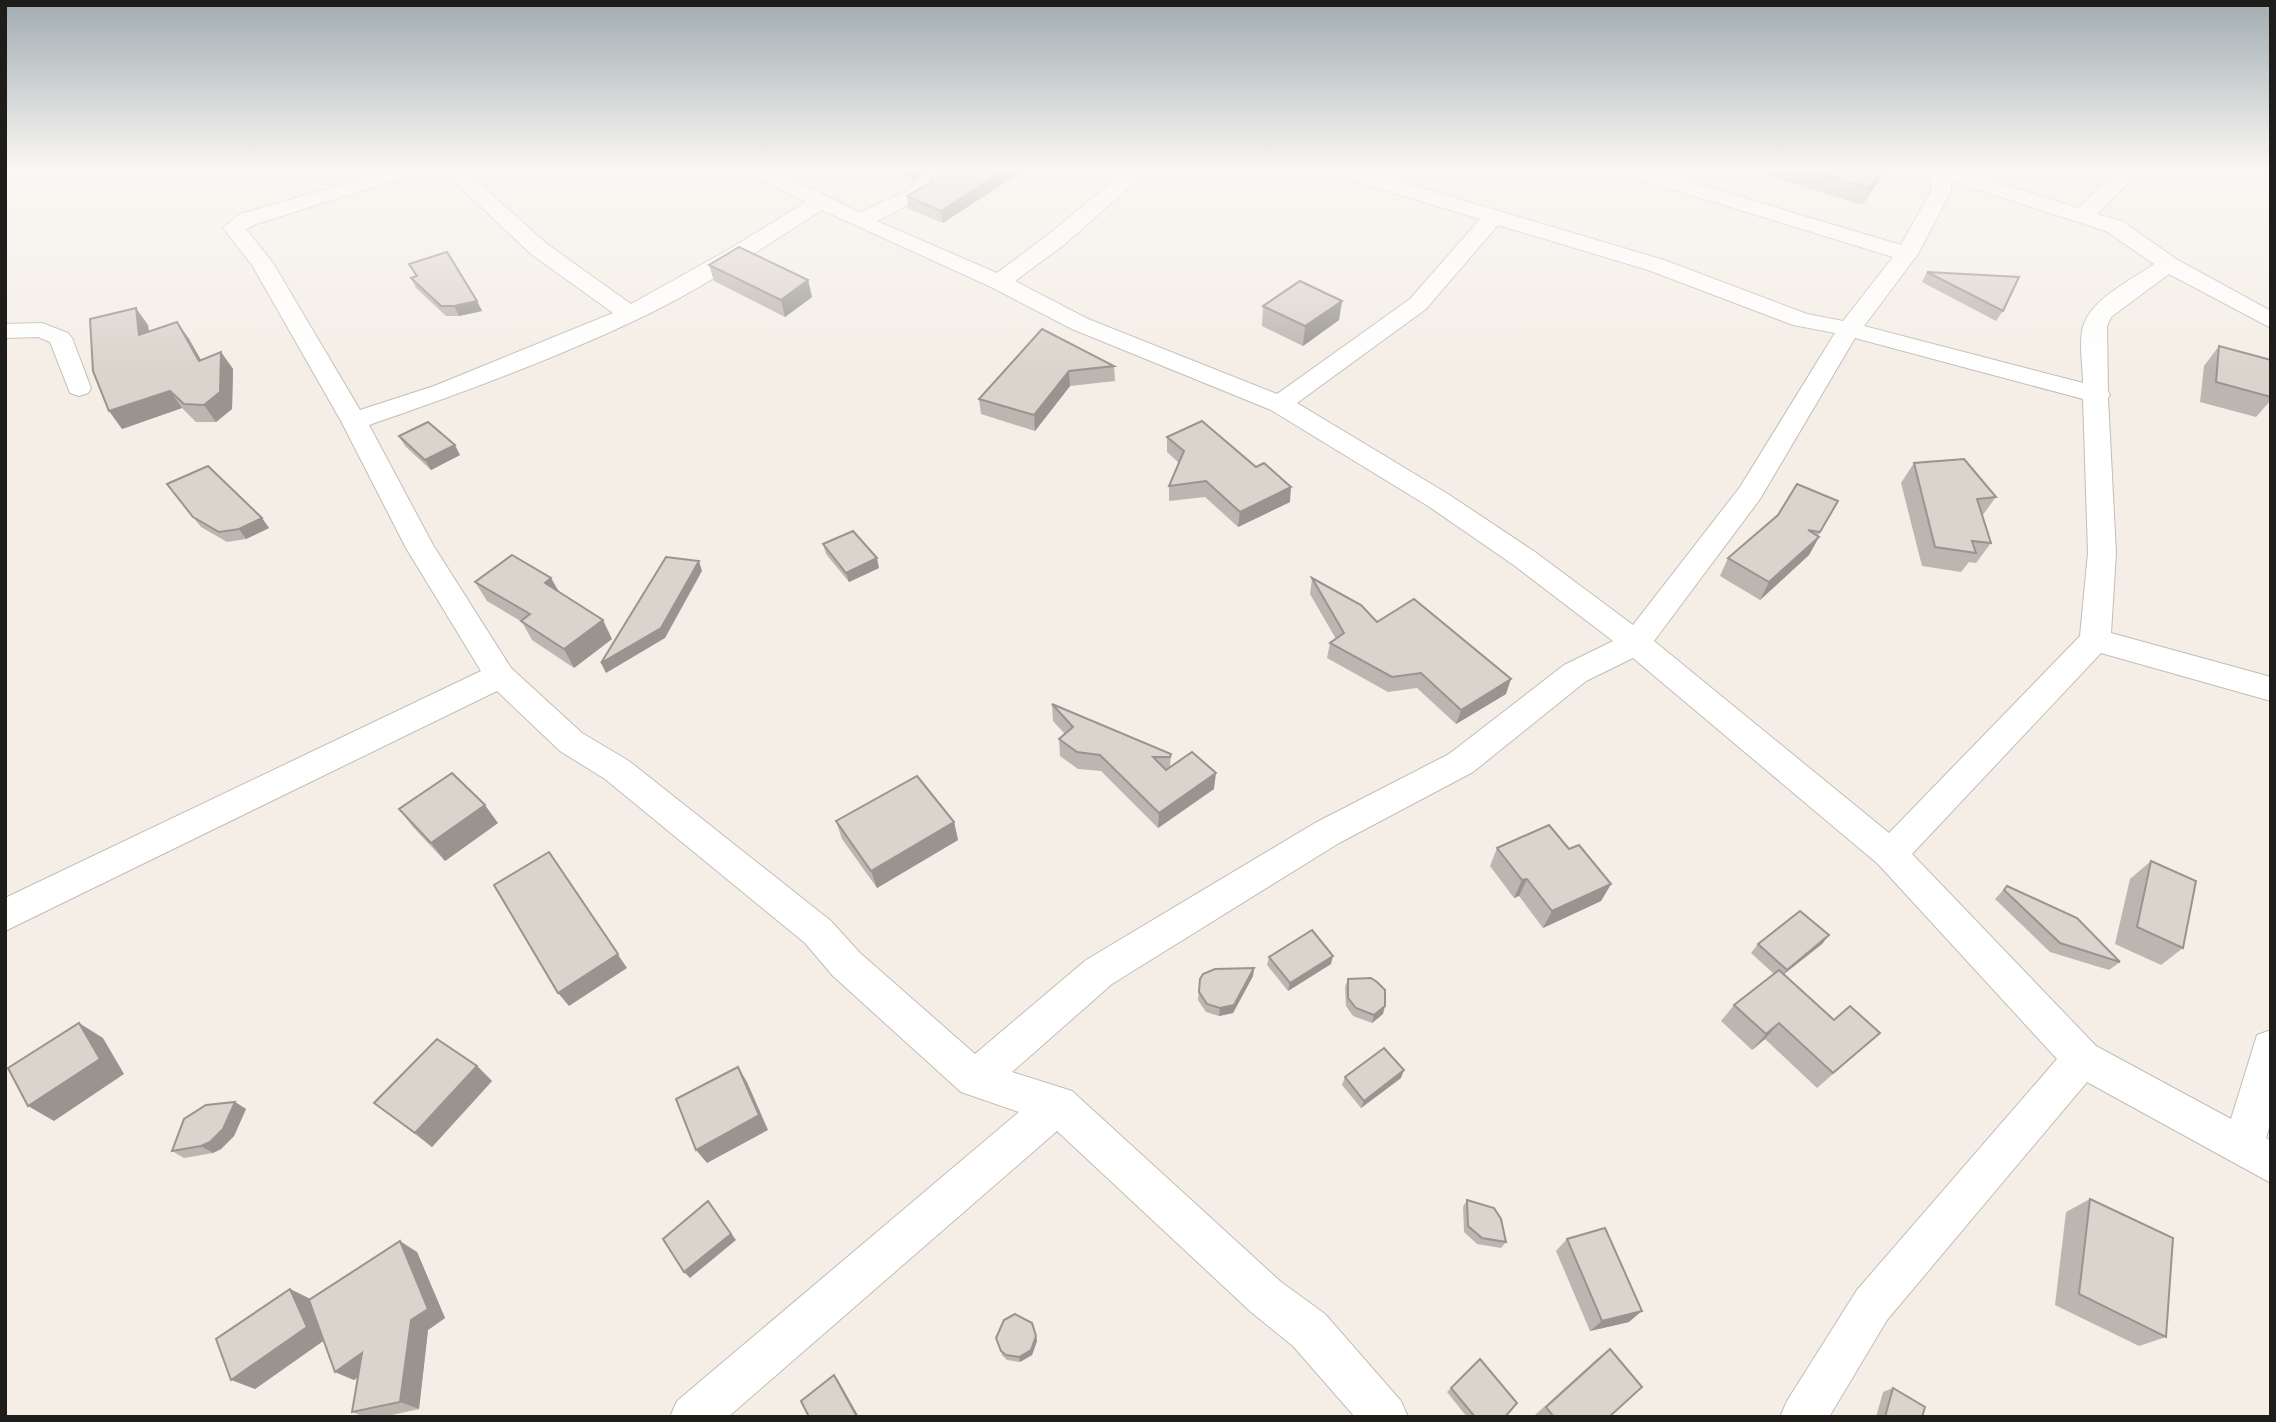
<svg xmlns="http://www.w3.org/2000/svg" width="2276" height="1422" font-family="'Source Sans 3',sans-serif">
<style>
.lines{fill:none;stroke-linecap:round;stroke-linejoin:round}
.minor-casing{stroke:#c4bdb6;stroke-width:2}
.minor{fill:#fff;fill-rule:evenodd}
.wall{fill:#bcb6b0}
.shaded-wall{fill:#999490}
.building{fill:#dbd4cd;stroke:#999490;stroke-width:2}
</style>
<rect width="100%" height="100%" fill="#f4eee6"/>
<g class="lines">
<defs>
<g id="minor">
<path d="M353 168H375L380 173 395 168H424L421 172 256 224 246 229 273 263 360 410 434 386 613 313 531 254 440 168H462L547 244 631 304 726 251 806 202 747 172 744 168H769L860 213 902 193 934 168H957L916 201 877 221 997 273 1049 234 1129 168H1151L1065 244 1015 281 1088 319 1277 394 1410 299 1480 219 1341 177 1332 168H1354L1664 260 1807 314 1843 321 1893 257 1616 172 1613 168H1644L1901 245 1931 191V175L1924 172 1921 168H1951L2078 208 2121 168H2143L2097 214 2122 221 2176 259 2271 311V328L2169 274 2111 317 2107 326 2108 391 2110 395 2108 398 2116 553 2111 633 2271 677V701L2101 653 1912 854 2096 1046 2231 1119 2257 1035 2271 1030V1121L2266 1138 2271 1141V1183L2087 1082 1887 1320 1829 1417H1780L1787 1401 1857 1290 2057 1059 1878 864 1633 658 1586 681 1473 772 1339 843 1112 984 1012 1072 1072 1091 1281 1282 1325 1314 1401 1401 1408 1417H1355L1293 1346 1251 1312 1057 1131 728 1417H670L677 1401 1019 1112 961 1092 833 976 805 943 605 779 560 751 497 691 5 931V898L481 671 406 548 341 421 252 265 223 228 240 214 363 179ZM1951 181 2106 231 2154 264C2132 280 2094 297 2084 324 2078 340 2083 366 2083 383L1864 326 1918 254 1951 191ZM822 210 991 287 1072 329 1271 410 1428 506 1515 566 1613 641 1564 665 1449 754 1315 823 1086 960 975 1054 859 952 831 921 629 761 582 733 511 668 433 545 369 425C459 394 552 360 638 319 702 289 762 248 822 210ZM1498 225 1648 270 1793 325 1835 333 1740 487 1633 625 1535 552 1448 494 1297 403 1426 309ZM1855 338 2083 399 2088 553 2080 636 1889 833 1654 641 1760 499Z"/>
<polygon points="42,323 68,333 72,338 91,388 88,393 79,396 70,393 50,342 38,337 5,338 5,324"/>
</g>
</defs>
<use href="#minor" class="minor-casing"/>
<use href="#minor" class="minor"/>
</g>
<g class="wall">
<polygon points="893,168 931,168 914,181"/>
<polygon points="944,168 943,223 908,209 907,196 931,182 930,179"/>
<polygon points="1768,168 1888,168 1862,205 1767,176"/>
<polygon points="409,264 477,301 482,311 459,316 446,316 416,288 411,278 416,277"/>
<polygon points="709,265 808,280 812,297 785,317 714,281"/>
<polygon points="1927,272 2003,311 1996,321 1922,282"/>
<polygon points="1342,301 1339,320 1303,346 1262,326 1263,306"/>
<polygon points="177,322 189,339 201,360 221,352 233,369 232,409 216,422 196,422 182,408 122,429 148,325 149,331"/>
<polygon points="1042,329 1114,366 1115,381 1070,386 1035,431 981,414 979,399"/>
<polygon points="2219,346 2271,397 2271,400 2256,417 2200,402 2204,366"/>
<polygon points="399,436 460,455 431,470 405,446"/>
<polygon points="1167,437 1256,467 1290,502 1238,527 1205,497 1169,501 1169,486 1179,463 1167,452"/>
<polygon points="1914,463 1996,497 1982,516 1991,543 1976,563 1969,562 1961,572 1922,566 1901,483"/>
<polygon points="167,484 262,518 269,528 246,539 227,542 201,527"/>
<polygon points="1838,501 1818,536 1819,537 1809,555 1760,600 1720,576 1728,558"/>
<polygon points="823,544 879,568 849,582 826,554"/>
<polygon points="551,578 558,591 612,639 574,668 532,640 522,622 487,601 475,582"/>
<polygon points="1312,578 1377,622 1506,694 1456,724 1417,688 1388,692 1327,658 1330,643 1336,639 1310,594"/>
<polygon points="1052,704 1171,754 1170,767 1214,789 1158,828 1101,771 1078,769 1060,756 1059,739 1065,734 1053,721"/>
<polygon points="399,809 498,823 445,861 413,827"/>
<polygon points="836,821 954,822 958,840 877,888 842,839"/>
<polygon points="1497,848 1569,849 1611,884 1601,901 1543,928 1519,896 1514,898 1490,866"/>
<polygon points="2151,861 2183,948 2161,965 2115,944 2130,879"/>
<polygon points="2007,886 2120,962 2109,970 2050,952 1995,899"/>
<polygon points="1829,935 1822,944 1784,974 1863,1048 1817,1088 1765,1039 1752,1050 1721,1021 1734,1005 1774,974 1751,953 1758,944"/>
<polygon points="1269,957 1331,964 1288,991 1267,965"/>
<polygon points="1254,968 1253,976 1233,1013 1219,1016 1206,1012 1198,1000 1200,979"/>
<polygon points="1348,979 1383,1014 1372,1023 1353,1016 1346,1006 1345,987"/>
<polygon points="477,1066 492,1081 432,1147 374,1103"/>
<polygon points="1345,1077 1401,1078 1361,1108 1342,1085"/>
<polygon points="235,1102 246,1109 234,1136 221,1149 213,1153 184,1158 172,1151"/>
<polygon points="2090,1199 2166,1337 2139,1346 2055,1305 2066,1212"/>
<polygon points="1467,1200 1506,1242 1501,1248 1477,1244 1464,1232 1463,1207"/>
<polygon points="1567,1239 1629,1322 1590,1331 1556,1251"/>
<polygon points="417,1252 445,1318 428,1330 419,1409 383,1417 365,1417 352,1412 358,1377 354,1380 335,1372 324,1340 255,1389 290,1289 311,1299"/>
<polygon points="1032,1323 1037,1341 1032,1355 1020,1362 1007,1360 1002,1355 996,1338"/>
<polygon points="1610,1349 1609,1417 1536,1417 1535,1415 1598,1358"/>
<polygon points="1480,1359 1505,1417 1467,1417 1447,1392"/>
<polygon points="1893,1388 1922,1417 1876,1417 1883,1392"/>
</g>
<g class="shaded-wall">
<polygon points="912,168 931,168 914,181"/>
<polygon points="1007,168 1027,168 943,223 941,211"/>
<polygon points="1884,168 1888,168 1862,205 1870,188"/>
<polygon points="808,280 812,297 785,317 781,300"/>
<polygon points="477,301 482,311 459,316 454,306"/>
<polygon points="1342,301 1339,320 1303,346 1305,326"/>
<polygon points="136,308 148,325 151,352 139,335"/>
<polygon points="177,322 189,339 211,378 199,361"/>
<polygon points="221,352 233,369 232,409 216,422 204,405"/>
<polygon points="1069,371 1070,386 1035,431 1034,415"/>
<polygon points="170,391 182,408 122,429 109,411"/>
<polygon points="455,445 460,455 431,470 425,460"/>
<polygon points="1291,487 1290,502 1238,527 1240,512"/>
<polygon points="262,518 269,528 246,539 239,529"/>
<polygon points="1819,537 1809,555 1760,600 1769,582"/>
<polygon points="877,558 879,568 849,582 846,573"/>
<polygon points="699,561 702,571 665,638 606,673 601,663"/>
<polygon points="551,578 562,597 545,583"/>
<polygon points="603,620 612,639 574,668 564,649"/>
<polygon points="1511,679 1506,694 1456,724 1461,710"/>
<polygon points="1216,773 1214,789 1158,828 1159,813"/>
<polygon points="485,805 498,823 445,861 431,843"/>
<polygon points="954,822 958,840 877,888 871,871"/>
<polygon points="549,852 627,968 569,1006 558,993"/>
<polygon points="1527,879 1519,896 1514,898 1522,880"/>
<polygon points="1611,884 1601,901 1543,928 1552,911"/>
<polygon points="1829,935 1822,944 1779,978 1787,970"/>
<polygon points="1333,956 1331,964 1288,991 1290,983"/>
<polygon points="1254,968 1253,976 1233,1013 1219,1016 1220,1008"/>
<polygon points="1385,1006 1383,1014 1372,1023 1374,1015"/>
<polygon points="79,1023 103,1038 124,1074 54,1121 28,1106"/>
<polygon points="1779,1023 1765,1039 1752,1050 1766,1034"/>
<polygon points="477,1066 492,1081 432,1147 415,1133"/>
<polygon points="738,1067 747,1082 768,1130 707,1163 696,1150"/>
<polygon points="1404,1070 1401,1078 1361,1108 1364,1101"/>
<polygon points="235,1102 246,1109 234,1136 221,1149 213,1153 201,1146"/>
<polygon points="708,1201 736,1240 690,1278 684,1272"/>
<polygon points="400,1241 417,1252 445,1318 428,1330 419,1409 400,1402 411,1320"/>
<polygon points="290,1289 312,1300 329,1337 255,1389 231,1380"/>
<polygon points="1642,1311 1629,1322 1590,1331 1602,1321"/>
<polygon points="1036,1336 1037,1341 1032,1355 1020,1362 1019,1357"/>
<polygon points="362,1353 381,1362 354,1380 335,1372"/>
<polygon points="834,1375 838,1380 859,1417 857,1417"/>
</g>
<g class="building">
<polygon points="944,168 1007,168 941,211 907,196 933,181 930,179"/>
<polygon points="1802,168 1884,168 1870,188"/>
<polygon points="739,247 808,280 781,300 709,265"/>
<polygon points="447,252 477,301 454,306 441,306 411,278 417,276 409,264"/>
<polygon points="1927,272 2019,277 2003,311"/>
<polygon points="1300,281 1342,301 1305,326 1263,306"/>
<polygon points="136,308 139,335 177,322 199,361 221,352 220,392 204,405 184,404 170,391 109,411 93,371 90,319"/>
<polygon points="1042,329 1114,366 1069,371 1034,415 979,399"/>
<polygon points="2219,346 2271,360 2271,397 2216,382"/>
<polygon points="1202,421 1256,467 1264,463 1291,487 1240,512 1206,481 1169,486 1184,451 1167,437"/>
<polygon points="428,422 455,445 425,460 399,436"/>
<polygon points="1964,459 1996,497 1977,499 1991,543 1972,541 1976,553 1935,547 1914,463"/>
<polygon points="208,466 262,518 239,529 219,532 193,517 167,484"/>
<polygon points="1797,484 1838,501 1820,532 1808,530 1819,537 1769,582 1728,558 1778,515"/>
<polygon points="853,531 877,558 846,573 823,544"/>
<polygon points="512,555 551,578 545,583 603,620 564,649 521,621 530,614 475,582"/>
<polygon points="666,557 699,561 661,628 601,663"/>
<polygon points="1312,578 1361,605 1377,622 1414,599 1511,679 1461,710 1421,673 1392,677 1330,643 1344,633"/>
<polygon points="1052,704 1171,754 1170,757 1153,757 1166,770 1192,752 1216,773 1159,813 1100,755 1077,752 1059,739 1073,727"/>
<polygon points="452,773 485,805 431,843 399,809"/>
<polygon points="917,776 954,822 871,871 836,821"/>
<polygon points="1549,825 1569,849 1579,845 1611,884 1552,911 1527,879 1522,880 1497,848"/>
<polygon points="549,852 618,954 558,993 494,885"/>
<polygon points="2151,861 2196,881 2183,948 2137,927"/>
<polygon points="2007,886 2077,918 2120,962 2060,943 2004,890"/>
<polygon points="1800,911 1829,935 1787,970 1758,944"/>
<polygon points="1312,930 1333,956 1290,983 1269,957"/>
<polygon points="1254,968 1234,1005 1220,1008 1207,1004 1199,992 1200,979 1203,974 1215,969"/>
<polygon points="1779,970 1834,1020 1850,1006 1880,1033 1833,1073 1779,1023 1766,1034 1734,1005"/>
<polygon points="1371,978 1377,982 1385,990 1385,1006 1374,1015 1356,1008 1348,998 1348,979"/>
<polygon points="79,1023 100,1059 28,1106 8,1068"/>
<polygon points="437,1039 477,1066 415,1133 374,1103"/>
<polygon points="1384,1048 1404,1070 1364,1101 1345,1077"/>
<polygon points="738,1067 759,1115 696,1150 676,1099"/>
<polygon points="235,1102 223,1129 210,1142 201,1146 172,1151 184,1119 206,1105"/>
<polygon points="2090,1199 2173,1238 2166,1337 2079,1294"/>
<polygon points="1467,1200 1494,1208 1501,1219 1506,1242 1482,1238 1468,1226"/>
<polygon points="708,1201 731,1234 684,1272 663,1239"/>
<polygon points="1605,1228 1642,1311 1602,1321 1567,1239"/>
<polygon points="400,1241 428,1309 411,1320 400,1402 352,1412 362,1353 335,1372 309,1300"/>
<polygon points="290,1289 307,1327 231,1380 216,1339"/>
<polygon points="1015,1314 1032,1323 1036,1336 1031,1350 1019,1357 1006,1355 1001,1351 996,1338 1004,1320"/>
<polygon points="1610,1349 1642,1387 1609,1417 1554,1417 1546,1407"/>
<polygon points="1480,1359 1517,1403 1505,1417 1475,1417 1451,1388"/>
<polygon points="834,1375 857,1417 809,1417 801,1401"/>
<polygon points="1893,1388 1925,1407 1922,1417 1885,1417"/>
</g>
<linearGradient id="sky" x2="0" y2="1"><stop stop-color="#a1acb1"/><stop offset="0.46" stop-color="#faf7f4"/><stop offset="1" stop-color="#faf7f4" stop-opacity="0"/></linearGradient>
<rect width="2276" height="367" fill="url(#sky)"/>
<rect width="2276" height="1422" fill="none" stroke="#1f1d1a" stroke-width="14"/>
</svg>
